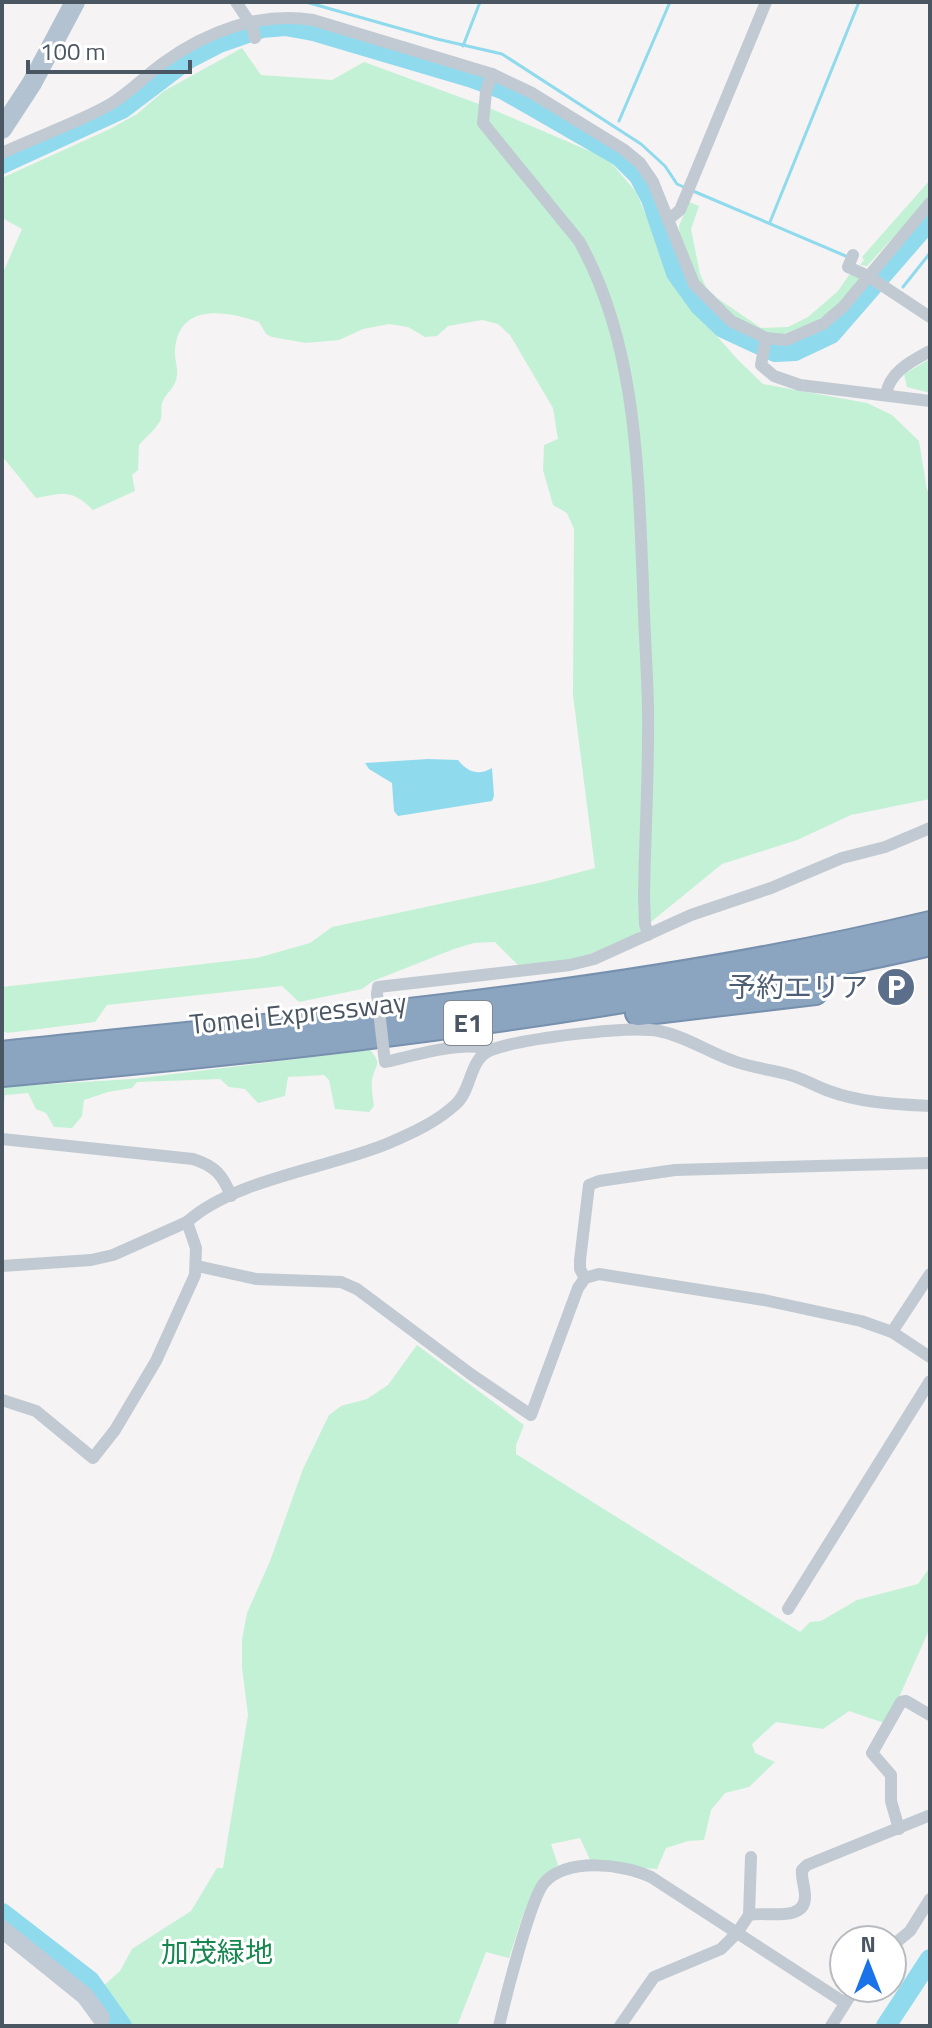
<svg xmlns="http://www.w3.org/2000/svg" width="932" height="2028" font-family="'Titillium Web','Noto Sans JP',sans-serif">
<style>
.green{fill:#c3f1d5}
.water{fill:#90daee}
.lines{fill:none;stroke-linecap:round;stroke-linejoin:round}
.stream{stroke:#90daee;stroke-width:3}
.river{stroke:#90daee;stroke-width:20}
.highway-casing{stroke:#7690ad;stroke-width:28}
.street{stroke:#c1cad2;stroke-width:12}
.secondary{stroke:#c1cbd6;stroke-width:18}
.primary{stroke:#b3c2d1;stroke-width:20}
.highway{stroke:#8ba5c1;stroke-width:24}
.street-bridge{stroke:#c1cad2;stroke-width:12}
.labels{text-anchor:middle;stroke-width:6;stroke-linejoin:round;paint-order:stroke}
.shield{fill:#fff;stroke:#808990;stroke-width:2}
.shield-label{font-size:26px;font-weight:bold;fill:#4a5661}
.service-label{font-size:28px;fill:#4e5e75;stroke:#fff;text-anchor:end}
.street-label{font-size:28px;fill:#4a5661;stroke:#fff}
.park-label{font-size:28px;fill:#17864f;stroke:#fff}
</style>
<rect width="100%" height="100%" fill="#f5f3f3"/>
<g class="green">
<path d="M242 48 261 75 332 80 364 62 487 107 608 159 636 192 680 295 739 361 763 384 867 403 892 415 919 441 927 490 930 492V799L851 815 797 840 722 864 630 939 585 958 522 969 495 942 474 943 454 949 373 981 362 989 299 1002 282 986 107 1005 95 1022 7 1033 2 1030V987L257 958 310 943 332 927 543 882 595 868 573 695 574 529 567 513 553 505 543 470 544 445 558 439 553 408 510 335 498 324 482 320 448 326 437 336 425 337 408 327 389 324 363 329 339 340 306 343 272 337 266 334 259 322C226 311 179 302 175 350 174 358 178 367 177 375 176 388 166 392 162 403 160 408 163 416 160 421 155 430 145 438 139 445L138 470 132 475 135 491 93 510C72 489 64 493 36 498L2 456V275L22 229 2 218V178L110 129 137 114 164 91Z"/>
<polygon points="930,180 930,197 867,266 860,265 864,260 862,257"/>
<polygon points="689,202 699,206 691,229 700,274 706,287 717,298 761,328 788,327 808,317 838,291 849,275 855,274 861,279 841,303 818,320 780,336 753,329 724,310 694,276 680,239 679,226"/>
<polygon points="930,359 930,393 907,387 904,374"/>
<path d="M370 1050C383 1065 375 1064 372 1080 371 1087 373 1098 374 1106L369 1112 335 1109 329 1080 324 1075 288 1077 285 1096 258 1103 245 1089 229 1087 220 1079 137 1082 132 1088 108 1092 84 1100 82 1116 72 1128 54 1127 46 1113 36 1109 28 1093 5 1095 2 1121V1087L132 1079Z"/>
<path d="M417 1345 524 1425 516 1445V1454L800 1632 810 1622 821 1621 857 1600 918 1584 930 1567V1628L887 1724 849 1711 823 1729 776 1722 752 1744 755 1753 775 1762 749 1787 725 1793 711 1810 704 1840 688 1841 666 1848 657 1869 592 1864 580 1838 551 1844 558 1865C527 1887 521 1924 509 1958L486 1952 457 2026H126L100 1989 120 1971 132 1949 191 1911 217 1868H223L248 1715 242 1667V1640L247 1613 270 1561 303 1469 329 1415 341 1406 367 1399 388 1385Z"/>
</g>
<path class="water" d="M428 759 458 760C467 772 479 776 492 768L494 796 492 801 398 816 394 811 392 783 369 769 365 763Z"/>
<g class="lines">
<g class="stream">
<polyline points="306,2 437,39 502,54 641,144 665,166 677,184 686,188"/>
<polyline points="463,46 480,2"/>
<polyline points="619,121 670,2"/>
<polyline points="693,191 848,257"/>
<polyline points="770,222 859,2"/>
<polyline points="903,287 930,253"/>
</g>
<g class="river">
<polyline points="2,164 122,109 188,59 219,43 262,28 285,26 313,31 472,78 504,90 619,156 639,176 651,199 676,273 699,305 723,328 775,352 795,351 831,334 930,220"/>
<polyline points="2,1913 90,1981 122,2026"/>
<polyline points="886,2026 930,1959"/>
</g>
<defs>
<g id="highway">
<polyline points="638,1013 815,992"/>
<path d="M2 1054C312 1021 626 997 930 924"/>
<path d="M2 1074C241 1053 480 1027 716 984 787 972 860 960 930 943"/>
</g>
</defs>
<use href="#highway" class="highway-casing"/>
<g class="street">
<polyline points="236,2 252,26 255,38"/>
<path d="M492 74 486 92 483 123 579 241C637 344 638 470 643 585 644 626 647 666 648 707 649 770 645 833 644 896L645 924 648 935"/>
<path d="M2 153C36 137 77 123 109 105 128 94 145 76 163 63 206 32 260 11 313 20L492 74 532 93 623 149 640 163 653 182 694 284 731 321 766 338 786 340 823 324 843 307 930 203"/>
<polyline points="668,220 680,210 766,2"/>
<polyline points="853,255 848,267 868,276 930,317"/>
<polyline points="766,338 761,365 774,376 800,385 930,401"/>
<path d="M886 394C890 371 912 361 930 351"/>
<polyline points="377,994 378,987 570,965 594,959 691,915 771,888 842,858 885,847 930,828"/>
<path d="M384 1054 385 1062C408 1057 471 1038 488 1051"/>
<path d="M2 1139 193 1159C215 1166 223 1175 231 1196"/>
<polyline points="2,1266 91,1260 113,1255 187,1222"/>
<polyline points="197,1266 256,1279 341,1282 357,1289 472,1375 531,1415 578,1288 585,1278 599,1274 764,1300 861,1321 892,1332 930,1357"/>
<polyline points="585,1278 580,1269 580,1260 589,1185 599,1181 675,1170 930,1163"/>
<polyline points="892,1332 930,1274"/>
<path d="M2 1400 36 1411 93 1458 115 1430 156 1361 195 1275 196 1248 187 1222C234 1179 330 1168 389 1143 412 1133 437 1122 456 1104 472 1090 469 1058 491 1050 520 1039 629 1025 659 1031 685 1036 706 1051 731 1060 751 1068 770 1069 790 1075 804 1079 815 1086 829 1091 861 1103 896 1104 930 1106"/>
<polyline points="788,1609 930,1381"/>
<polyline points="899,1829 891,1801 891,1775 872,1753 901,1702 906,1701 930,1715"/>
<path d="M749 1915C765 1911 806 1923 805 1896 805 1887 801 1879 802 1870L807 1865 928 1816"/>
<polyline points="892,1946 910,1931 930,1899"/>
<path d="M499 2026C505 2000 530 1900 544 1883 567 1857 624 1864 651 1877L845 2003"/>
<polyline points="620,2026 654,1977 721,1949 737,1933 749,1915 751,1857"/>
<polyline points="831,2026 855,1988"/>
</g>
<polyline class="secondary" points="2,1929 85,1996 101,2018"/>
<polyline class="primary" points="2,129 32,83 75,2"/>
<use href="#highway" class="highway"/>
<polyline class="street-bridge" points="377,994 384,1054"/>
</g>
<defs>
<symbol id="parking-disc" viewBox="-11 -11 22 22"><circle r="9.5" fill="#5c6f8a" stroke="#fff"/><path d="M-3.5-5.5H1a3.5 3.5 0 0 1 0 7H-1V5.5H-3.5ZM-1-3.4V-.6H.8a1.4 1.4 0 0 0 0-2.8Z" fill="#fff"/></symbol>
</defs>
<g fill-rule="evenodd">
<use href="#parking-disc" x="874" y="965" width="44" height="44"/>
</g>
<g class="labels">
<rect class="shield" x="444" y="1001" width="48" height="44" rx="6"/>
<g class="shield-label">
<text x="468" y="1032">E1</text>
</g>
<g class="service-label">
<text x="868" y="997">予約エリア</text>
</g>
<g class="street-label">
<text transform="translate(298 1013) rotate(-6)" y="10">Tomei Expressway</text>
</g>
<g class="park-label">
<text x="217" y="1962">加茂緑地</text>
</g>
</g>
<rect width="932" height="2028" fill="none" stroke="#4a5661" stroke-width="8"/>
<g transform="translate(868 1964)"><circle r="38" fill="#ffffff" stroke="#b7bbc0" stroke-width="2"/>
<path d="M0-6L14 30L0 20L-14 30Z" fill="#1a73e8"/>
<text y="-12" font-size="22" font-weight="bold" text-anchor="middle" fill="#4a5661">N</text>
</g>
<path d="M28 60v12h162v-12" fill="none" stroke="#4a5661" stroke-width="4"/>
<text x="40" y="60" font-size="24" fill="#4a5661" stroke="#ffffff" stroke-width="6" paint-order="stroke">100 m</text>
</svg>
